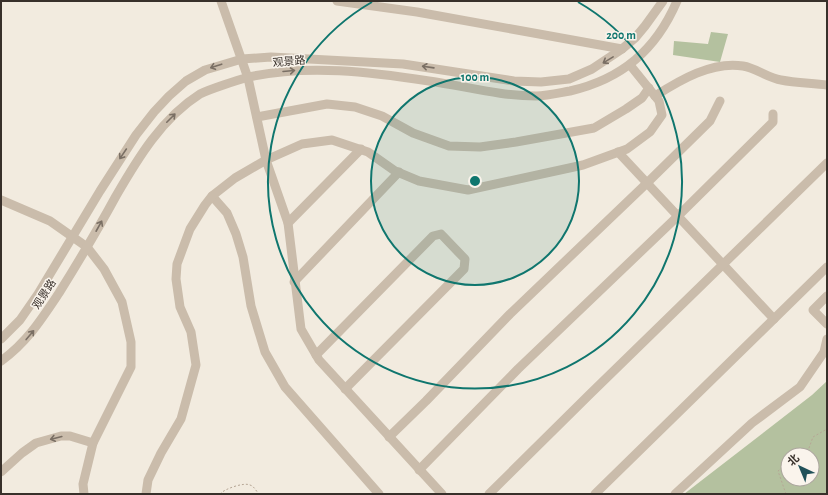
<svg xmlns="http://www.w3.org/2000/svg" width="828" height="495" font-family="'Alegreya Sans','Noto Sans SC',sans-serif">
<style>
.green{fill:#b4c19f;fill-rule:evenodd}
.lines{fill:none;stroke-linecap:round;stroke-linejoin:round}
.path{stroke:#b6a695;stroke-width:1;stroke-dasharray:2 2;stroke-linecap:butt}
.minor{stroke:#cabcab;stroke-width:9}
.oneway{stroke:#7a6f64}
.ring{fill:none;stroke:#0f766e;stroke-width:2}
.labels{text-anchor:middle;stroke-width:3;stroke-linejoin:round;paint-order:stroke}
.street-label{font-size:11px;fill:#38302a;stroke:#faf4ec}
.centre{fill:#0f766e;stroke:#faf4ec;stroke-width:2}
.ring-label{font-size:12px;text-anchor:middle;font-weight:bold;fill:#0f766e;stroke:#faf4ec;stroke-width:3;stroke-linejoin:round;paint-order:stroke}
</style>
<rect width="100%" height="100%" fill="#f2ebdf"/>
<g class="green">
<polygon points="711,32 728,34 720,62 673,55 674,41 708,44"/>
<path d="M827 381V494H684L812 395ZM788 455H812V479H788Z"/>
</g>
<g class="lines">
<g class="path">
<polyline points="799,455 809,448 813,437 827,429"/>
<path d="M220 494C224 489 244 482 250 485 254 486 256 491 259 494"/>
<polyline points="786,494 778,471 788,462"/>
</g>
<g class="minor">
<polyline points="221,1 248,78 266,160 288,223 301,329 319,360 442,494"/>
<polyline points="337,1 417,12 622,49"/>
<path d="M655 96C680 80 712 61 743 66 756 68 768 78 781 80 796 83 812 83 827 85"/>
<polyline points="257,117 327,104 355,107 382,116 413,133 449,146 480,147 516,142 594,128 626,109 642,98 649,88"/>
<polyline points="618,152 774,319"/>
<polyline points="212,196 227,213 236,234 243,257 251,306 265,352 285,387 379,494"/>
<polyline points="1,200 50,221 87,247 104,269 122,302 131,342 131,367 93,443 83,484 84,494"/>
<polyline points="288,223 361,149"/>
<polyline points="294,282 399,172"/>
<polyline points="827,296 813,310 827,324"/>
<polyline points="1,339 20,320 38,294 100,191 136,135 154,112 169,96 186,81 205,70 242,59 271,57 403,64 514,81 541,82 569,79 592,69 622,49 635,38 645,26 663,1"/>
<polyline points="316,355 433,236 441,234 465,259 464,269 345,389"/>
<path d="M1 361C27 342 41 320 59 293 79 261 98 229 116 196 138 158 162 118 200 94 210 89 238 80 249 77 308 64 371 72 429 81 465 86 499 96 536 96 547 96 559 93 570 91 622 79 656 50 677 1"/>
<polyline points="389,437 426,401 510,314 647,183 710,121 720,101"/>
<polyline points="419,470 518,369 678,216 773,122 773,114"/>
<polyline points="1,472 22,453 36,443 61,436 70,436 93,443"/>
<polyline points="146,494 148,480 161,453 181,419 196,365 191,332 180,307 176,279 177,264 190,229 205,205 212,196 235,178 266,160 302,144 332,140 368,152 395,171 419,181 468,190 583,165 627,149 650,132 662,115 659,101 630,65"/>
<polyline points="489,494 589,395 827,163"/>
<polyline points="595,494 827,267"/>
<polyline points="675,494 752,423 800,387 824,352 827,339"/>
</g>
</g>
<defs><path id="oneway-shaft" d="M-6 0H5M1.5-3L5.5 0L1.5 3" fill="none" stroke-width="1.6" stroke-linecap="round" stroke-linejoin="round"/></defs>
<g class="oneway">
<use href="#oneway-shaft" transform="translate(608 60) rotate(149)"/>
<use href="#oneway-shaft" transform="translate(216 66) rotate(162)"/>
<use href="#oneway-shaft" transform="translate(428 67) rotate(-172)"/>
<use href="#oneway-shaft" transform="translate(289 71) rotate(-5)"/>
<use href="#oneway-shaft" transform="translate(171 118) rotate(-45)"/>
<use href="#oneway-shaft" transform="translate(123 154) rotate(124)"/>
<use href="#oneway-shaft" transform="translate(99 226) rotate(-61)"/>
<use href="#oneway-shaft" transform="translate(30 335) rotate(-50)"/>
<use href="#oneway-shaft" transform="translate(56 438) rotate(166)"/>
</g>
<circle cx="475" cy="181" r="104" fill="#0f766e" fill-opacity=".12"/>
<g class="ring">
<circle cx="475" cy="181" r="104"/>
<path d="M578 2A207 207 0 1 1 372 2"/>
</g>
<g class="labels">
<g class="street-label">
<text transform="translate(289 61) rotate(-5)" y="4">观景路</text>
<text transform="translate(44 294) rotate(-57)" y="4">观景路</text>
</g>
</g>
<circle cx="475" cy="181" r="6" class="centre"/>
<g class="ring-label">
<text x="621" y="39">200 m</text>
<text x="475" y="81">100 m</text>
</g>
<rect width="828" height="495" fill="none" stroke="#38302a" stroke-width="4"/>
<g transform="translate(800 467) rotate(316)"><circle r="19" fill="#faf4ec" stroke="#aca69e"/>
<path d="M0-3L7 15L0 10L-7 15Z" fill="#215159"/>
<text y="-6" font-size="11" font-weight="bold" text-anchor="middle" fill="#38302a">北</text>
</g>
</svg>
